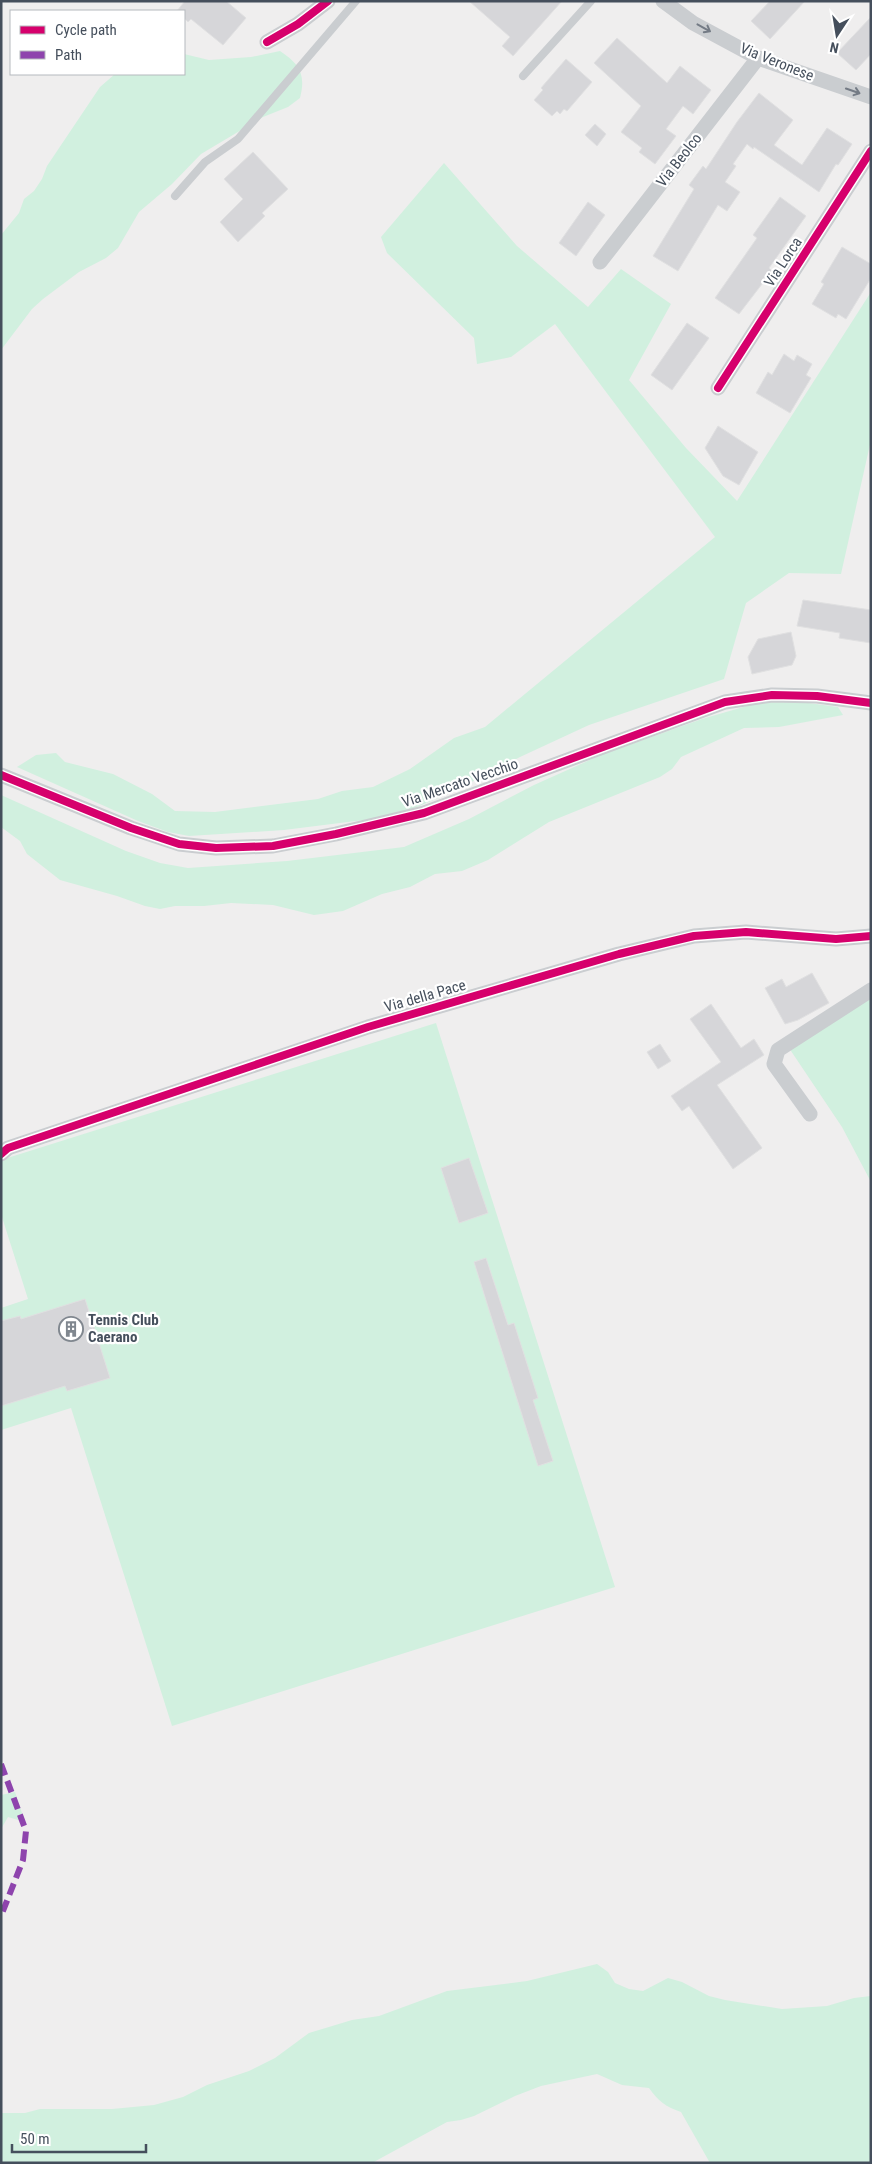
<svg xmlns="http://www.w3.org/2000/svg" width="872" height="2164" font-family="'Roboto Condensed',sans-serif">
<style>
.green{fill:#d1f0df}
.building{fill:#d6d6d9;stroke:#e0e0e1}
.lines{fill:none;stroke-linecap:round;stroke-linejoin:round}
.service{stroke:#cacdd0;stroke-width:8}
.minor{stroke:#cacdd0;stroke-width:15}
.quiet{stroke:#8e44ad;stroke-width:6;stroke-dasharray:12 6;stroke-linecap:butt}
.cycleway-casing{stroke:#fff;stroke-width:11}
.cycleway{stroke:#d6006c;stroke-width:8}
.oneway{stroke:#747b85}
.labels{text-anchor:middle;stroke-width:4.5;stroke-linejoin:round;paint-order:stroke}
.street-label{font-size:15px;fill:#454f5c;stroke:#fff}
.poi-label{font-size:15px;font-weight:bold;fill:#454f5c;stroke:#fff;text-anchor:start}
</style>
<rect width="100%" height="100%" fill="#efeeee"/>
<g class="green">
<path d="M280 51C300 64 306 75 300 98L288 107 263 117 201 154 172 184 139 212 118 248 106 258 79 272 43 299 32 309 1 350V235L19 213 24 199 34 191 42 179 47 166 100 87 115 74H184V54L209 60 251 57Z"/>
<polygon points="444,163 517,246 588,307 621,269 671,304 629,380 686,448 737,501 871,292 871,440 841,574 789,573 746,603 724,679 589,725 520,757 454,791 396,816 284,830 189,836 168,832 138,821 17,767 36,755 56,753 65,762 113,774 152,794 175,811 215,812 318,799 342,791 373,787 410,769 454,738 485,727 715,537 555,324 511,357 477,364 474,338 387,253 381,237"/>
<polygon points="787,700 838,707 843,715 779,727 744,728 681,757 672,769 660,777 549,822 488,860 462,871 435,874 410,887 382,894 343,911 314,915 273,905 231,903 204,906 175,906 160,909 145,906 117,896 60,880 27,854 20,841 1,827 1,795 126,851 160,863 188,868 287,861 404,847 469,819 534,785 601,755 702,719 764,701"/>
<polygon points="871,996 871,1182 842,1127 789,1048"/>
<polygon points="436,1023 615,1587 172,1726 71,1408 1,1430 1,1308 28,1299 1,1214 1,1160"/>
<polygon points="15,1792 25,1822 8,1817 1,1829 1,1795"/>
<path d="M597 1964 608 1972 615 1983 629 1989 643 1991 668 1978 682 1982 709 1996 725 2000 782 2009 827 2006 854 1998 871 1996V2163H710L681 2112C666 2107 658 2101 649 2088L622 2085 597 2074 541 2086 515 2096 474 2116 461 2120 447 2122 372 2163H1V2113H25L40 2109H112L154 2105 183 2097 207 2085 249 2071 275 2058 309 2033 352 2020 379 2016 447 1991 527 1981Z"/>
</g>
<g class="building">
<polygon points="185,1 226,1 246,18 223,45 191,19 188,22 184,18 184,11 177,11"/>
<polygon points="469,1 562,1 513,56 502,46 510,37"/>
<polygon points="770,1 805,1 770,39 751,21"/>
<polygon points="871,17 871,54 856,70 837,53"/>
<polygon points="617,38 667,83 680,66 711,90 693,114 683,106 666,129 676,136 655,164 639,152 642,148 621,132 641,106 594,63"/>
<polygon points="566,59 592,82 567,111 564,109 560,114 557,111 552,116 534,100 543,90 541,88"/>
<polygon points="759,93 793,120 774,145 802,165 827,128 852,144 838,165 836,164 819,192 754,147 753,149 747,144 733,164 736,166 725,182 740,192 727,211 718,205 678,271 653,256 694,189 689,185 703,166 706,169 737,122"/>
<polygon points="595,124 606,134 597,146 585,135"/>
<polygon points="253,152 288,189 262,213 265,216 238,242 220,222 243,199 224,179"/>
<polygon points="780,197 806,216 769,268 772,271 739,314 715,298 757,238 753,235"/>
<polygon points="588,202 605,215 576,256 559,243"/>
<polygon points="842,247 871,264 871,278 846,319 838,314 836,318 812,304 824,284 821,282"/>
<polygon points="687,323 709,338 672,390 651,375"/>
<polygon points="784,354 794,361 797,355 812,364 806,375 811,378 790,413 756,393 768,372 772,375"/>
<polygon points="718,426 758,452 739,485 723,476 705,448"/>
<polygon points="803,600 871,610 871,643 839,638 840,633 797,626"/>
<polygon points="791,632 796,656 792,665 752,674 748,657 758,639"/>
<polygon points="812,973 829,1003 798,1020 785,1024 765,988 782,979 786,987"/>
<polygon points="711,1004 741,1048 754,1039 764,1055 717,1085 762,1148 733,1169 689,1106 682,1111 671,1096 721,1062 690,1019"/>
<polygon points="660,1044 671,1061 658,1069 647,1052"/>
<polygon points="469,1158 488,1213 459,1223 441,1168"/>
<polygon points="486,1258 508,1325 514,1323 538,1398 533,1400 553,1461 538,1466 474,1262"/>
<polygon points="85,1299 110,1378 67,1391 65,1386 1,1406 1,1321 20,1316 21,1319"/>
</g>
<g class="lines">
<g class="service">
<polyline points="523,76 591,1"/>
<polyline points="175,196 205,162 238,139 356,1"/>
</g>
<g class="minor">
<polyline points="663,1 693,23 758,58 871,97"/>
<polyline points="267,42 298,24 328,1"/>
<polyline points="600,262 758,58"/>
<polyline points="718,388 871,151"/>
<polyline points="1,775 131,828 179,844 216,848 273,846 336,834 424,813 725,702 772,695 817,696 871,703"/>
<polyline points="810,1114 774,1064 778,1050 871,990"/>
<polyline points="1,1154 8,1148 368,1027 619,954 694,936 746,932 836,939 871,936"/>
</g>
<polyline class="quiet" points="1,1764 26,1831 23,1860 1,1916"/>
<defs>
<g id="cycleway">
<polyline points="267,42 298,24 328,1"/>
<polyline points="718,388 871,151"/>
<polyline points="1,775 131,828 179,844 216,848 273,846 336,834 424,813 725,702 772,695 817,696 871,703"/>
<polyline points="1,1154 8,1148 368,1027 619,954 694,936 746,932 836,939 871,936"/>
</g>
</defs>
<use href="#cycleway" class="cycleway-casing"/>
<use href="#cycleway" class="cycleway"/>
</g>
<defs><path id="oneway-shaft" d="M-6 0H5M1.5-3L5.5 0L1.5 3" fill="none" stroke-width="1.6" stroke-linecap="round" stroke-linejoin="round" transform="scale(1.25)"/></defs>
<g class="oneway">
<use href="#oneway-shaft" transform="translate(704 28) rotate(29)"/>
<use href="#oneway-shaft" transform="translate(853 91) rotate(19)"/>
</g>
<defs>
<symbol id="building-ring" viewBox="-11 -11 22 22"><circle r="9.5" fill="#fff" stroke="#80878f" stroke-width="1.5"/><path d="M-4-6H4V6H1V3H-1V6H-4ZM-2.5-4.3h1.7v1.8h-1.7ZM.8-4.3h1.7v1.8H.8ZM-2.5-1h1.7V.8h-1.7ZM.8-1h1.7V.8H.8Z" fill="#80878f"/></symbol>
</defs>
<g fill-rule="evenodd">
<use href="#building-ring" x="57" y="1315" width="28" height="28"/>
</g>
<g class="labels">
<g class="street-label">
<text transform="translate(777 62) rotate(22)" y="5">Via Veronese</text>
<text transform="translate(679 160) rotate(-52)" y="5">Via Beolco</text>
<text transform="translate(783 262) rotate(-57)" y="5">Via Lorca</text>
<text transform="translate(460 783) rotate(-19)" y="5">Via Mercato Vecchio</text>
<text transform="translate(425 996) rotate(-16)" y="5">Via della Pace</text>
</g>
<g class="poi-label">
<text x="88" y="1325">Tennis Club<tspan x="88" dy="17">Caerano</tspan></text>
</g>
</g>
<rect width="872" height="2164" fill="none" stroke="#454f5c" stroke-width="5"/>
<rect x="10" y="10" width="175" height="65" fill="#ffffff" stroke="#b5b9be"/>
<rect x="20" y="26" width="25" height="8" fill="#d6006c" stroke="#b5b9be"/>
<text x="55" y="35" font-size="15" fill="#454f5c">Cycle path</text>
<rect x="20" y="51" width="25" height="8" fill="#8e44ad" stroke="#b5b9be"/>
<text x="55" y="60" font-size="15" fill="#454f5c">Path</text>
<g transform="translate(837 35) rotate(192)" stroke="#ffffff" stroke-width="4" paint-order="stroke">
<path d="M0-4L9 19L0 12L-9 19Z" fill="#454f5c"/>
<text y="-8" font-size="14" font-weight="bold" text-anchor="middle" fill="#454f5c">N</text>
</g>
<path d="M12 2144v8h134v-8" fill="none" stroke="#454f5c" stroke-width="2.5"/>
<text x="20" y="2144" font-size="15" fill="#454f5c" stroke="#ffffff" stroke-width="4" paint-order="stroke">50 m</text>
</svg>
